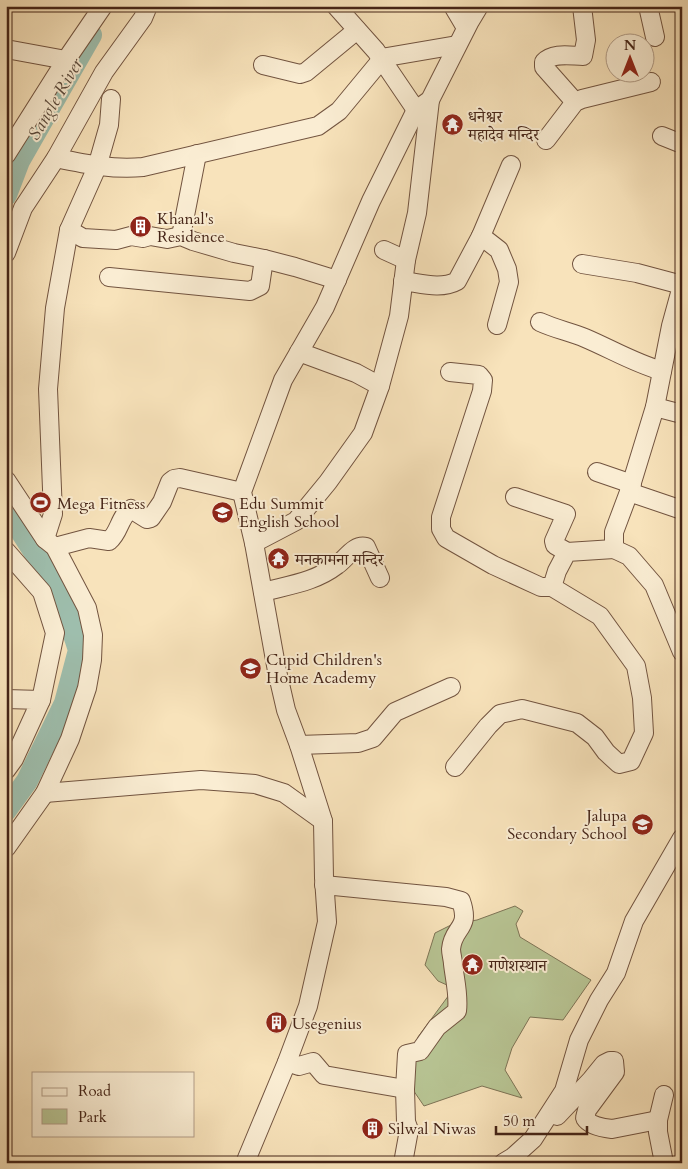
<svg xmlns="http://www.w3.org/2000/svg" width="688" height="1169" font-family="Cardo,'Noto Serif Devanagari',serif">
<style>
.green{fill:#b8c594;stroke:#7e7456}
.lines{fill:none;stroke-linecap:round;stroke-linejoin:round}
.river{stroke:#9ebead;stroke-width:22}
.minor-casing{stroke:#725440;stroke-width:20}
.minor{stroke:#faedd3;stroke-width:18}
.labels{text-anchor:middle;stroke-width:4;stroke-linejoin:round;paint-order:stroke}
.poi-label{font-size:16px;fill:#452417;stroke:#faedd3;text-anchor:start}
.water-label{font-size:18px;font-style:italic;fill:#5b4a3c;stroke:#faedd3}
</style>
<rect width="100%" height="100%" fill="#f8e3bb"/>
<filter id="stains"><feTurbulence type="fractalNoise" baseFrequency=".004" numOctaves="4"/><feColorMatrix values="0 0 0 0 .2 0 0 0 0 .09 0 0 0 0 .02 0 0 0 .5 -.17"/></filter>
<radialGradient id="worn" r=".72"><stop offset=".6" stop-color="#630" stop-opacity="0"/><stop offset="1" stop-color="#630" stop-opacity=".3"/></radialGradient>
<polygon class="green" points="515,906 523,911 516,924 520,937 591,980 563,1020 530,1017 512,1048 505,1070 522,1098 482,1086 424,1106 411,1087 418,1037 449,995 447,985 438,981 425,965 435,933 453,924 477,920"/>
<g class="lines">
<g class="river">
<polyline points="6,195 19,161 91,35"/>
<polyline points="6,508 60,592 79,650 65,703 27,781 6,810"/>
</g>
<defs>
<g id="minor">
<polyline points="336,6 376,51 416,110"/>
<polyline points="453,6 466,28"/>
<polyline points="648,6 655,37"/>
<polyline points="6,49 66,60"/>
<polyline points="381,58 457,45"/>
<polyline points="263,65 300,74 306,72 357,30"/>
<path d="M575 102 544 67V62C553 52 571 56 583 56L586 40 582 6"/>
<polyline points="662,136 682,144"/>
<polyline points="546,140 575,102 582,99 651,82"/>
<polyline points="6,155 66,60 103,6"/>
<path d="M56 158C85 164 113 170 143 167L318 126 339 111 382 59"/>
<polyline points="69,230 83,238 116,240 131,236 143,238 150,236 167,239 181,236 193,241 234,253 264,259 295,267 337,280"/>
<polyline points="181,236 197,154"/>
<polyline points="481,236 499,250 507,269 509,282 497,325"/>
<polyline points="384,250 406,260"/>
<polyline points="6,253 23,208 56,158 104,72 143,18 148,6"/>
<polyline points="582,264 637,273 682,285"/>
<polyline points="109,277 250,291 260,286 264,259"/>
<path d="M403 281C420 283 441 290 457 281L481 236 511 165"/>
<polyline points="682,286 671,326 655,407 629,492 614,532 614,549 629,556 654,585 682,652"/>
<path d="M540 322C555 329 571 332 585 338 611 349 634 363 662 371"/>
<polyline points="299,352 356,373 380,386"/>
<polyline points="450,372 479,375 483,380 482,391 441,517 441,529 446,538 493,565 541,587 552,587 557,571 567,552 614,549"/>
<polyline points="655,407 682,414"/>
<polyline points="597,472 632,484"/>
<polyline points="6,480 45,539 55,547 87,608 93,635 92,660 87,688 70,739 45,793 6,848"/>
<polyline points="629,492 682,510"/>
<polyline points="515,497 566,514 554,541 555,545 567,552"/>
<polyline points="45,539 53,514 48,389 55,308 69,230 97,167 109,125 111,99"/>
<polyline points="254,543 296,521 328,482 363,433 380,386 399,316 406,260 417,213 430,100"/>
<path d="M55 547 89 538 109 541C120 532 119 517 131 509L147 519 151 518 162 502 170 482 174 479 180 478 242 492"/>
<polyline points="6,551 42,592 55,633 41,700"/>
<path d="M263 592C289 585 315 582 337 565 346 559 354 544 366 547L380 578"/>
<polyline points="6,699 41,700 14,759 6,770"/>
<polyline points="299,745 358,743 373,738 395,712 451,687"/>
<polyline points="455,767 488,726 500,714 522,709 577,723 595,737 606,752 619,764 631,761 644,733 642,698 636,666 600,616 552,587"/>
<polyline points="45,793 201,780 255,784 284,793 323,821"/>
<path d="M324 885 446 897 461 901C471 930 453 926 451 949 451 954 453 960 453 964 455 981 459 995 457 1011L437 1027 420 1051 407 1054 405 1089 406 1122 409 1130 403 1163"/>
<polyline points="287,1062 299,1066 313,1062 324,1075 405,1089"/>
<polyline points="664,1095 658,1120 658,1132 664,1163"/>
<path d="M557 1116 591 1080 604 1064 610 1061H614L615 1072 587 1110 585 1118C590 1126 603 1128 612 1129L658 1120"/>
<polyline points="245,1163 287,1062 308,1006 327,922 324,878 323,821 299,745 286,710 277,671 254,543 242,492 283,380 325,307 371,201 416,110 430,100 470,21 479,6"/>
<polyline points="503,1163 513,1157 533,1139 564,1091 579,1040 599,1000 616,973 634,921 682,838"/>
</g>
</defs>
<use href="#minor" class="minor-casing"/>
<use href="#minor" class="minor"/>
</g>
<defs>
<symbol id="temple-disc" viewBox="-11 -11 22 22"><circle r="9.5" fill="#8f2418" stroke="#faedd3"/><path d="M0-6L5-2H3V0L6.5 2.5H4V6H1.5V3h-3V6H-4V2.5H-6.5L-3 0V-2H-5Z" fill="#fff"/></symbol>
<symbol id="building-disc" viewBox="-11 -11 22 22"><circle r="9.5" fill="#8f2418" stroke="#faedd3"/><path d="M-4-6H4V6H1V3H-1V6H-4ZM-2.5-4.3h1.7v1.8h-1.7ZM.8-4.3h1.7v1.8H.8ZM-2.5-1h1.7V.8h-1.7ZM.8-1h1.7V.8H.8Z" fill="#fff"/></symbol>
<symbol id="stadium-disc" viewBox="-11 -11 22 22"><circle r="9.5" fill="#8f2418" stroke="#faedd3"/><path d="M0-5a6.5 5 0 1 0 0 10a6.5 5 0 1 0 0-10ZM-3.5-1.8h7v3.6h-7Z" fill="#fff"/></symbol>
<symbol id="school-disc" viewBox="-11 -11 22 22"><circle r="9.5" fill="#8f2418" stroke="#faedd3"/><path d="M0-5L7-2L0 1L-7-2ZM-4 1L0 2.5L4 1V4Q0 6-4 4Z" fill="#fff"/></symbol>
</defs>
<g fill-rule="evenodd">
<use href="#temple-disc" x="440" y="112" width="25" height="25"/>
<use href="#building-disc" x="128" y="214" width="25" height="25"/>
<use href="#stadium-disc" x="28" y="490" width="25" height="25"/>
<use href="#school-disc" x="210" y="500" width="25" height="25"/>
<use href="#temple-disc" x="266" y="546" width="25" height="25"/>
<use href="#school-disc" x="238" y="656" width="25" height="25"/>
<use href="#school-disc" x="630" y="812" width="25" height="25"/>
<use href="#temple-disc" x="460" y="952" width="25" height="25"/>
<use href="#building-disc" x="264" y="1010" width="25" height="25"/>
<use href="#building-disc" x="360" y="1116" width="25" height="25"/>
</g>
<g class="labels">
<g class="poi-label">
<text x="468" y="122">धनेश्वर<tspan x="468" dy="18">महादेव मन्दिर</tspan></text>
<text x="157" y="224">Khanal's<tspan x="157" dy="18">Residence</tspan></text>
<text x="57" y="509">Mega Fitness</text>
<text x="239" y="509">Edu Summit<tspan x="239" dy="18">English School</tspan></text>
<text x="295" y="565">मनकामना मन्दिर</text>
<text x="266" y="665">Cupid Children's<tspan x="266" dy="18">Home Academy</tspan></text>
<text x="627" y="821" text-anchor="end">Jalupa<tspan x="627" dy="18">Secondary School</tspan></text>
<text x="489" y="971">गणेशस्थान</text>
<text x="292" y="1029">Usegenius</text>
<text x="388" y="1134">Silwal Niwas</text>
</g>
<g class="water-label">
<text transform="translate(55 99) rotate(-60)" y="6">Sangle River</text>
</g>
</g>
<rect width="688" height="1169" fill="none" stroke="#f8e3bb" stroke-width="25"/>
<rect x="8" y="8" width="673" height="1154" fill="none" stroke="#452417" stroke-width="2.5"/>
<rect x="12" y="12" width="663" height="1144" fill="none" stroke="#452417"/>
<rect x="32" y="1072" width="162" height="65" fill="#faedd3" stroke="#b29d88"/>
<rect x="42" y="1088" width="25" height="8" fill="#faedd3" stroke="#b29d88"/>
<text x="78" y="1096" font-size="15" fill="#452417">Road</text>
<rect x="42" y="1109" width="25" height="15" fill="#b8c594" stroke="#b29d88"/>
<text x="78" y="1122" font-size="15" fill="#452417">Park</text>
<g transform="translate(630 58)"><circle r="24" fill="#faedd3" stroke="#b29d88"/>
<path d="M0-4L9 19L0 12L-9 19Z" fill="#8f2418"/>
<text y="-8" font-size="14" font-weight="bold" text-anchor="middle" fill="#452417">N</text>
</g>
<path d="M496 1126v8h91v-8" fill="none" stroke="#452417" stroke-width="2.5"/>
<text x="503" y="1126" font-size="15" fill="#452417" stroke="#faedd3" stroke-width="4" paint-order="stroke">50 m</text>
<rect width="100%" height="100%" filter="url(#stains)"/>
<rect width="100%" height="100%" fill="url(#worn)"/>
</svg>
